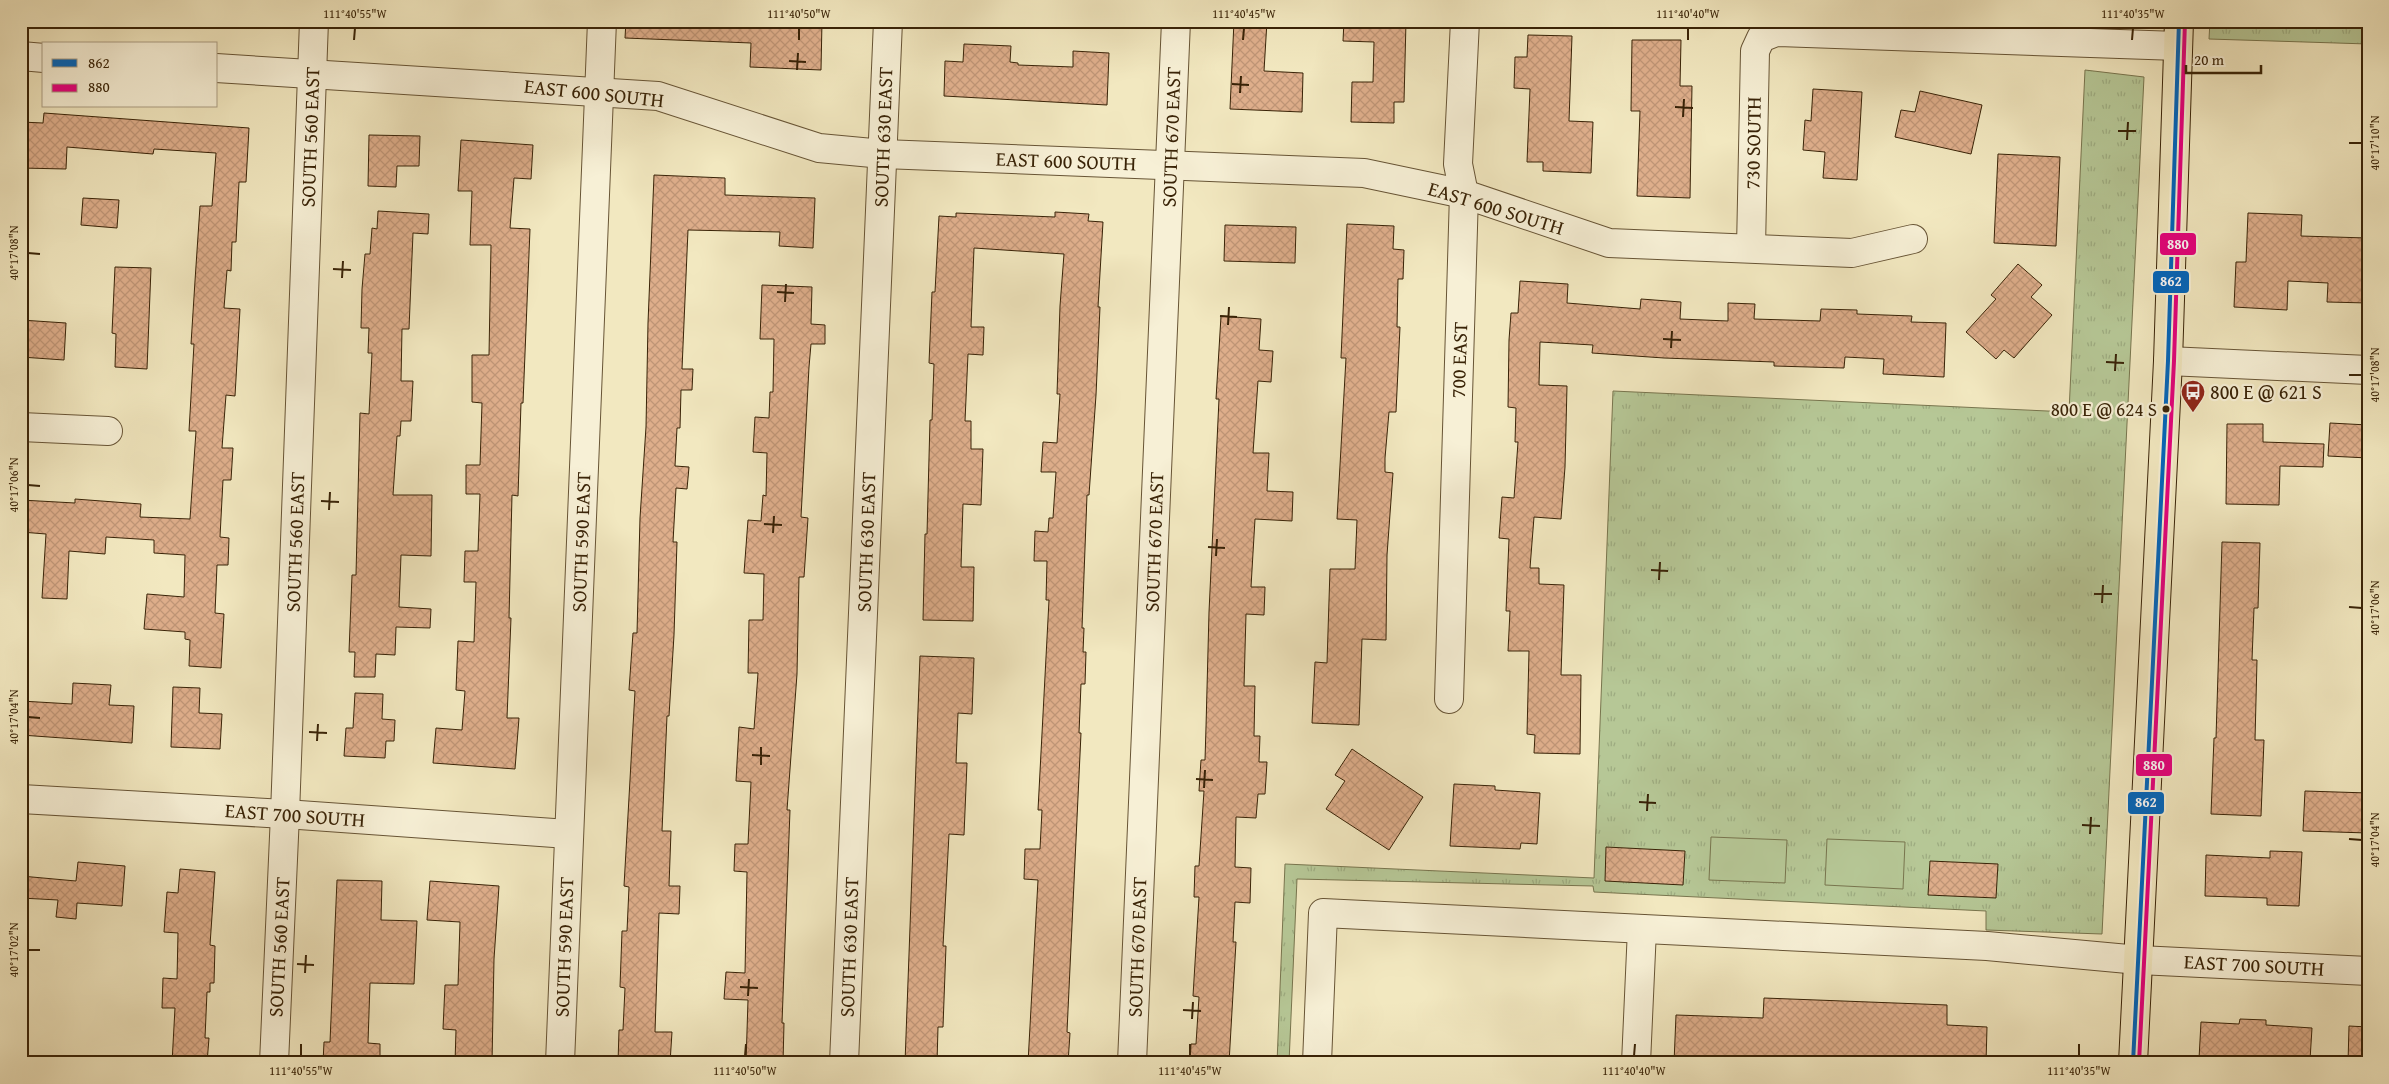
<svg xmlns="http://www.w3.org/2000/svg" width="2389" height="1084" font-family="'Gentium Book Plus',serif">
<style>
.grass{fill:url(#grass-tufts);stroke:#78754e}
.pitch{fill:#b6c796;stroke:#78754e}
.building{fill:url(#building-cross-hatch);stroke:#392307}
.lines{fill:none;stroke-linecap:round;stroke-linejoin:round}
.minor-casing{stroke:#675435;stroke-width:30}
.major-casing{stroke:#392307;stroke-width:30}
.minor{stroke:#f7f0d6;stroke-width:28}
.major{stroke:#f2e8c0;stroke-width:28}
.bus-1-casing{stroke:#f7f0d6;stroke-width:8}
.bus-2-casing{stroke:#f7f0d6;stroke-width:8}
.bus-1{stroke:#0065bd;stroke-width:4}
.bus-2{stroke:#e5007d;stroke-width:4}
.ticks{fill:none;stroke:#392307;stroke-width:2}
.bus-dot{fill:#392307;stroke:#f7f0d6;stroke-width:2}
.labels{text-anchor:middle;stroke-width:4.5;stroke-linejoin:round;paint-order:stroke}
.bus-label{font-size:19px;fill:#392307;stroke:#f7f0d6;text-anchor:end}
.street-label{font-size:20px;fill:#392307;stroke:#f7f0d6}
.poi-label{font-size:20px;fill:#392307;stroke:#f7f0d6;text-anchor:start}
.line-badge{stroke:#f7f0d6;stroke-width:2}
.badge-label{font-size:14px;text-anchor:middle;font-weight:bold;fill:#fff}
.neatline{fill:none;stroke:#392307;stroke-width:2}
.ticks-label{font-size:12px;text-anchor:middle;fill:#392307}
</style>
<defs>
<pattern id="grass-tufts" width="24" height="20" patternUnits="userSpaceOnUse" patternTransform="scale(1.25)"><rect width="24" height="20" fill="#b6c796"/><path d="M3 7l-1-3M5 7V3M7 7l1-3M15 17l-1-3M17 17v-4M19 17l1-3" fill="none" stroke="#9dab80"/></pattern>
<pattern id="building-cross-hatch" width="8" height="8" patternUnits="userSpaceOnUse" patternTransform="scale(1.25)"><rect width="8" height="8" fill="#deae8b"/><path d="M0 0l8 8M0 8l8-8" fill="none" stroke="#bf9576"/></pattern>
</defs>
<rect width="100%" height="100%" fill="#f2e8c0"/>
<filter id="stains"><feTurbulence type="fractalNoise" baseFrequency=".004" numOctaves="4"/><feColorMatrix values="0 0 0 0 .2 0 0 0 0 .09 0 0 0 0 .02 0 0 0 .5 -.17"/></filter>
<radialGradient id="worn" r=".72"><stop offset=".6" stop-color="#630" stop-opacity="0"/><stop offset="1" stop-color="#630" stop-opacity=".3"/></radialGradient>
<g class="grass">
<polygon points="2210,21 2368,21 2368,44 2209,39"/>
<polygon points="2085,70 2144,77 2102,934 1986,930 1986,911 1594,892 1593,886 1297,879 1289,1063 1277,1063 1285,864 1594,878 1613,391 2069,412"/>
</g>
<g class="pitch">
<polygon points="1711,837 1787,840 1785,883 1709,880"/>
<polygon points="1827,839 1905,842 1903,889 1825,885"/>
</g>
<g class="building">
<polygon points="626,21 822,21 821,70 750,67 751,43 625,38"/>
<polygon points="1234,21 1267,21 1264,71 1303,73 1302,112 1230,109"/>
<polygon points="1344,21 1406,21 1404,102 1394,102 1394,123 1351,122 1352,82 1373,82 1374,42 1343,41"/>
<polygon points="1528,35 1572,36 1569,121 1593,122 1591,173 1543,171 1543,162 1527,162 1530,89 1514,88 1515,57 1527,57"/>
<polygon points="1632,40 1681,40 1680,86 1692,86 1690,198 1637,196 1640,111 1631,111"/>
<polygon points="964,44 1011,46 1010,62 1018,63 1018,65 1073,67 1073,51 1109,53 1107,105 944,96 945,61 963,62"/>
<polygon points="1813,89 1862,92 1857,180 1823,178 1825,152 1803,150 1805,120 1811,121"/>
<polygon points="1920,91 1982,105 1971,154 1895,137 1901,110 1915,112"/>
<polygon points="44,113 249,128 246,182 239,182 236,242 232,242 231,271 227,270 224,308 240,309 235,396 226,395 222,448 233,448 231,480 223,480 220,537 229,538 228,565 217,565 215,613 224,614 221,668 189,666 190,640 185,639 185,632 144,629 147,594 184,597 185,555 154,553 154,540 106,537 105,554 69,551 67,599 42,598 46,534 21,532 21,500 75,503 75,499 141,504 140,517 190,519 196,431 189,431 194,344 191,344 195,281 200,206 212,206 216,153 154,149 153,154 67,147 66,169 21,168 21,122 43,123"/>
<polygon points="369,135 420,136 419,166 397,166 396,187 368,186"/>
<polygon points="461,140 533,145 531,179 514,178 510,228 530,229 523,403 521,403 518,496 512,495 509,618 511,618 507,718 519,718 515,769 433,763 436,728 462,730 465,691 456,690 458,641 474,642 476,582 464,582 465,551 478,551 480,494 466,494 466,465 480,465 482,403 472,402 472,355 489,355 491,245 470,245 472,191 458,191"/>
<polygon points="1998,154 2060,157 2056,246 1994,243"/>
<polygon points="654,175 725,178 725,195 815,198 813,248 779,246 780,232 688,230 682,369 693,369 692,390 681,390 680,428 677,428 675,466 689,467 687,489 676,488 673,542 677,542 674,635 669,716 667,716 662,831 671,831 669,886 680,886 679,914 659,913 655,1032 672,1032 670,1063 618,1063 619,1030 623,1030 625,988 620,987 622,931 627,931 629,887 624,886 635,691 629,690 633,633 637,633 640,518 646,427 648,323"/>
<polygon points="83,198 119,200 117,228 81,225"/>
<polygon points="378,211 429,214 428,234 413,233 409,329 402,329 401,381 413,381 411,421 401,421 400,436 397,436 393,495 432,495 431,556 401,555 399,607 431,609 430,628 396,627 395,655 376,654 375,677 354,677 355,652 349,652 352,575 356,575 360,413 369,414 372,353 368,353 369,328 361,328 362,289 365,254 370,254 372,228 377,229"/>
<polygon points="1055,212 1089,214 1088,221 1103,222 1098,307 1100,307 1096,395 1089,495 1087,495 1082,628 1084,628 1083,652 1086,652 1085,684 1081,684 1079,733 1081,733 1067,1032 1070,1033 1068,1063 1028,1063 1038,880 1024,879 1025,849 1040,849 1042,810 1038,810 1049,600 1046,600 1047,561 1034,561 1035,531 1048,532 1049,518 1053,518 1056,472 1041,472 1043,442 1057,443 1060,394 1057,394 1060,306 1064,254 974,248 971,327 984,327 983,355 968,354 965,421 971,421 971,449 983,449 981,505 963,504 961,567 974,567 973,621 923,620 925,534 927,534 930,420 932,420 934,364 929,363 932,292 935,292 939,216 956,217 956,213 1055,217"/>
<polygon points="2248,213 2302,215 2301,236 2367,238 2368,303 2327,302 2328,283 2288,281 2287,310 2234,307 2236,262 2246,262"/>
<polygon points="1347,224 1394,226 1393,249 1404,250 1403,279 1398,279 1397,327 1400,327 1396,412 1389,412 1385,458 1385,472 1393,473 1387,555 1386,640 1362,639 1359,725 1312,723 1315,662 1327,663 1330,569 1355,569 1357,520 1337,519 1346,358 1341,358"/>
<polygon points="1225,225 1296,227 1295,263 1224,261"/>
<polygon points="2018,264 2042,285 2031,297 2052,315 2014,358 2004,350 1996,359 1966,332 1996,299 1991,295"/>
<polygon points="115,267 151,268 147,369 115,367 116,334 112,333"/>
<polygon points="1520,281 1568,284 1567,303 1640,309 1641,299 1681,302 1680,319 1728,321 1728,303 1755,304 1754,319 1820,321 1821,309 1857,310 1857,314 1912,316 1911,322 1946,323 1944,377 1883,374 1884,359 1845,357 1844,368 1774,366 1774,362 1664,358 1592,353 1593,345 1540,342 1539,385 1567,386 1565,467 1561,519 1534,517 1530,568 1539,568 1539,584 1564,585 1561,675 1581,675 1580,754 1534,753 1535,735 1527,734 1529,651 1508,651 1510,611 1506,611 1509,539 1499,538 1502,497 1514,498 1518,442 1515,442 1516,408 1508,407 1509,340 1511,313 1518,313"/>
<polygon points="762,285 812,287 811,324 825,325 825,344 811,344 809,367 801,517 808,518 804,577 799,577 797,674 787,810 790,810 782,1023 784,1023 783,1063 746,1063 748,1000 724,999 726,972 745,973 747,872 734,871 735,844 748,844 751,782 736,781 739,727 754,729 758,673 748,673 749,620 763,620 764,574 744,573 748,520 761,521 763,495 766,496 767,453 753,452 755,417 769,418 770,392 773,392 774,339 760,339"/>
<polygon points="1221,316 1261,319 1259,350 1273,351 1271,382 1258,381 1253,453 1269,453 1267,491 1293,492 1292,521 1255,519 1251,587 1265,587 1264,615 1246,614 1244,686 1255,686 1254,736 1260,736 1259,762 1267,762 1265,794 1258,794 1256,818 1236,817 1235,867 1251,868 1250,903 1235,902 1233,942 1236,942 1229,1063 1190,1063 1191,1044 1196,1044 1199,997 1193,996 1199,897 1194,897 1195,866 1199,866 1204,791 1199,791 1201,760 1205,760 1206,727 1209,612 1219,399 1216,399"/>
<polygon points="21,320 66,323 64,360 21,357"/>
<polygon points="2330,423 2368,425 2368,458 2328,456"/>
<polygon points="2227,424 2263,424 2263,442 2324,444 2323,467 2280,466 2279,505 2226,504"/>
<polygon points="2222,542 2260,543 2258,608 2254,608 2252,660 2257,660 2255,740 2264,740 2261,816 2211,814 2214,738 2216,738"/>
<polygon points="920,656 974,658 972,714 958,713 956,763 967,763 964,835 949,834 943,946 946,946 943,1027 938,1027 937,1063 905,1063"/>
<polygon points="73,683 111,685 109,705 134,706 132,743 21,735 21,701 72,704"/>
<polygon points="173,687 200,688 199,713 222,714 220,749 171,747"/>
<polygon points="355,693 383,694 382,719 395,720 394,741 386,741 385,758 344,756 346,728 353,728"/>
<polygon points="1352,749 1423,797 1389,850 1326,809 1345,781 1335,775"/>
<polygon points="1454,784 1495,786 1495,790 1540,793 1537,844 1521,843 1520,849 1450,846"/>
<polygon points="2305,791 2368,793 2368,833 2303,831"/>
<polygon points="1606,847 1685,851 1683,885 1605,881"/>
<polygon points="2270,851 2302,852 2299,906 2267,905 2267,898 2205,896 2206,855 2270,858"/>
<polygon points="1930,861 1998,864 1996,898 1928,895"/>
<polygon points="78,862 125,866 122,906 77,903 76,919 56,917 58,900 21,898 21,876 76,881"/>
<polygon points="180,869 215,872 210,945 215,946 214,983 210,983 210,992 207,992 205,1038 209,1038 207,1063 172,1063 175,1008 162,1008 163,978 177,979 178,933 164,932 167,892 178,893"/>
<polygon points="337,880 382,881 381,920 417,921 414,984 370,983 368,1043 380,1044 380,1063 323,1063 324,1042 330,1042"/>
<polygon points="430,881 499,886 494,959 492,1063 455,1063 456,1030 443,1029 445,985 458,985 460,922 427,920"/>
<polygon points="1764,998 1947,1005 1947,1025 1987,1027 1986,1063 1674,1063 1676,1015 1763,1018"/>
<polygon points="2240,1019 2266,1020 2266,1025 2312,1028 2310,1060 2292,1059 2292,1063 2226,1063 2226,1061 2199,1059 2201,1022 2239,1024"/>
<polygon points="2349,1026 2368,1027 2368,1063 2348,1063"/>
</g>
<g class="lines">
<defs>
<g id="minor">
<polyline points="21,56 44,58"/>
<polyline points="216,68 658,96 819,148 883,154 1364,173 1464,194 1609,243 1852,253 1913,239"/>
<polyline points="1751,248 1755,51 1761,38 1776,32 2178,46"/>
<polyline points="2168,361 2368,370"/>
<polyline points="21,427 108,431"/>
<polyline points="1449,699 1464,194 1458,164 1465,21"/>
<polyline points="21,799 285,814 568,834"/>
<polyline points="274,1063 285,814 314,21"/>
<polyline points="560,1063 602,21"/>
<polyline points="844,1063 888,21"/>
<polyline points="1132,1063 1176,21"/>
<polyline points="1317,1063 1323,913 1987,946 2139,960 2368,971"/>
<polyline points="1636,1063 1642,929"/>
</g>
<polyline id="major" points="2133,1063 2168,361 2179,21"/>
</defs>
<use href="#minor" class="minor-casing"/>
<use href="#major" class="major-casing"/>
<use href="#minor" class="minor"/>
<use href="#major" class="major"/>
<defs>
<polyline id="bus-1" points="2133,1063 2168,361 2179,21"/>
<polyline id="bus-2" points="2139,1063 2174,361 2185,21"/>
</defs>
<use href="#bus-1" class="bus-1-casing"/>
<use href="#bus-2" class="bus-2-casing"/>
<use href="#bus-1" class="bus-1"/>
<use href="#bus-2" class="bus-2"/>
</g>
<path class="ticks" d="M354 40 355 28M799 40V28M1243 40 1244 28M1688 40V28M2132 40 2133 28M789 61 806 62M797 70 798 53M1232 84 1249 85M1240 93 1241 76M1675 107 1693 108M1683 117 1684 99M2118 131H2136M2127 140 2128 122M2349 143H2362M28 253 40 254M333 269 351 270M342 278 343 261M777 292 794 293M785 302 786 284M1220 316 1237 317M1228 325 1229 307M1663 339 1681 340M1671 348 1672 331M2106 362 2124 363M2115 371 2116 354M2349 375H2362M28 485 40 486M321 501 339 502M329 510 330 492M764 524 782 525M773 533 774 516M1208 547 1225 548M1216 556 1217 539M1651 570 1668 571M1659 580 1660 562M2094 594H2112M2102 603 2103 585M2349 607 2362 608M28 717 40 718M309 732 327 733M317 741 318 724M752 755 770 756M761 765V747M1196 779 1213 780M1204 788 1205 770M1639 802 1656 803M1647 811 1648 794M2082 825 2100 826M2090 834 2091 817M2349 839 2362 840M28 950H40M297 964 314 965M305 973 306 955M740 987 758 988M748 996 749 979M1183 1010 1201 1011M1192 1019 1193 1002M301 1056V1044M745 1056 746 1044M1190 1056V1044M1634 1056 1635 1044M2079 1056V1044"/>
<defs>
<symbol id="bus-pin" viewBox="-11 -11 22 30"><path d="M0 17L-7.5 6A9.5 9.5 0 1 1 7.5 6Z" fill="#8f2418" stroke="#f7f0d6"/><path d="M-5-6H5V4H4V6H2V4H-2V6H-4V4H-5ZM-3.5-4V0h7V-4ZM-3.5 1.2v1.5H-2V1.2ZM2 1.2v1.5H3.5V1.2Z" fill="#fff"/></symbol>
</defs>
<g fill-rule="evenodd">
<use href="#bus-pin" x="2179" y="378" width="28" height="38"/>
</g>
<circle class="bus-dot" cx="2166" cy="409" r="4.5"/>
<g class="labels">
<g class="bus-label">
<text x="2157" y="416">800 E @ 624 S</text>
</g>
<g class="street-label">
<text transform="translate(594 93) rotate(6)" y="7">EAST 600 SOUTH</text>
<text transform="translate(310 137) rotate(-88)" y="7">SOUTH 560 EAST</text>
<text transform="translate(883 137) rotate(-88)" y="7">SOUTH 630 EAST</text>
<text transform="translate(1171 137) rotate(-88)" y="7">SOUTH 670 EAST</text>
<text transform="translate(1753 143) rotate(-89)" y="7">730 SOUTH</text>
<text transform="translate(1066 161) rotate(2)" y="7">EAST 600 SOUTH</text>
<text transform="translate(1496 208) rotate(17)" y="7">EAST 600 SOUTH</text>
<text transform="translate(1459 360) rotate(-88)" y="7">700 EAST</text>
<text transform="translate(295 542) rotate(-88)" y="7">SOUTH 560 EAST</text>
<text transform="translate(581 542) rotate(-88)" y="7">SOUTH 590 EAST</text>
<text transform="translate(866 542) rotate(-88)" y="7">SOUTH 630 EAST</text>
<text transform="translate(1154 542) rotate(-88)" y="7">SOUTH 670 EAST</text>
<text transform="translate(295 815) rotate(4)" y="7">EAST 700 SOUTH</text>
<text transform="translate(279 947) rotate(-87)" y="7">SOUTH 560 EAST</text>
<text transform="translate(564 947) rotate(-88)" y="7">SOUTH 590 EAST</text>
<text transform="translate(849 947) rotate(-88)" y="7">SOUTH 630 EAST</text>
<text transform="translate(1137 947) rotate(-88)" y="7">SOUTH 670 EAST</text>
<text transform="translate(2254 965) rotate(3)" y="7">EAST 700 SOUTH</text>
</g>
<g class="poi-label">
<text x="2210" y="399">800 E @ 621 S</text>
</g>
</g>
<g class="line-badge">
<rect x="2159" y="232" width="38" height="24" rx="5" fill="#e5007d"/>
<rect x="2152" y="270" width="38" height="24" rx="5" fill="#0065bd"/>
<rect x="2135" y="753" width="38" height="24" rx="5" fill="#e5007d"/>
<rect x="2127" y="791" width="38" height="24" rx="5" fill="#0065bd"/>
</g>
<g class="badge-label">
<text x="2178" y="249">880</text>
<text x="2171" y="286">862</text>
<text x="2154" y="770">880</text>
<text x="2146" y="807">862</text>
</g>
<rect width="2389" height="1084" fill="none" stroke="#f2e8c0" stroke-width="55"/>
<rect x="42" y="42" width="175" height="65" fill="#f7f0d6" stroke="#ab9e83"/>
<rect x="52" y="59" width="25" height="8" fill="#0065bd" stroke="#ab9e83"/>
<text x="88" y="68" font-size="15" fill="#392307">862</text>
<rect x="52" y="84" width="25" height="8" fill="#e5007d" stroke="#ab9e83"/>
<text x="88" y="92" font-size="15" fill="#392307">880</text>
<path d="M2186 65v8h75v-8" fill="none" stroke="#392307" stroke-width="2.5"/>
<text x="2194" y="65" font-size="15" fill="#392307" stroke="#f7f0d6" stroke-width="4" paint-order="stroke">20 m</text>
<rect x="28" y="28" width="2334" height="1028" class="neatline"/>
<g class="ticks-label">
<text x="355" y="18">111°40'55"W</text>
<text x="799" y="18">111°40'50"W</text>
<text x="1244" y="18">111°40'45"W</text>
<text x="1688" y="18">111°40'40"W</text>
<text x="2133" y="18">111°40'35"W</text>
<text transform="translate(2375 143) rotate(-90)" y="4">40°17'10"N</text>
<text transform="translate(14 253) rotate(-90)" y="4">40°17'08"N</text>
<text transform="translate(2375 375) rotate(-90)" y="4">40°17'08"N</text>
<text transform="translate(14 485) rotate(-90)" y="4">40°17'06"N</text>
<text transform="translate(2375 608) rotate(-90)" y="4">40°17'06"N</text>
<text transform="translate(14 717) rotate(-90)" y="4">40°17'04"N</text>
<text transform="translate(2375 840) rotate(-90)" y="4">40°17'04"N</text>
<text transform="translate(14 950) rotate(-90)" y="4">40°17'02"N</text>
<text x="301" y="1075">111°40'55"W</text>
<text x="745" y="1075">111°40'50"W</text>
<text x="1190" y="1075">111°40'45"W</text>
<text x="1634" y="1075">111°40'40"W</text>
<text x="2079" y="1075">111°40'35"W</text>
</g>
<rect width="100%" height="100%" filter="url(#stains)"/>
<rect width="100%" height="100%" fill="url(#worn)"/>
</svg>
